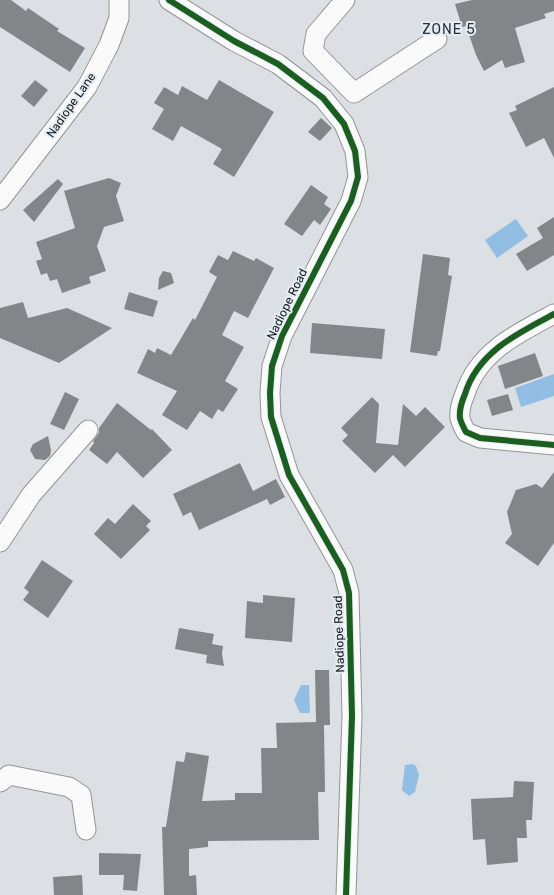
<svg xmlns="http://www.w3.org/2000/svg" width="554" height="895" font-family="Rubik,sans-serif">
<style>
.water{fill:#91bee2}
.building{fill:#838689}
.lines{fill:none;stroke-linecap:round;stroke-linejoin:round}
.minor-casing{stroke:#929598;stroke-width:21}
.minor{stroke:#fafafb;stroke-width:19}
.cycleway-casing{stroke:#e5edf4;stroke-width:8}
.cycleway{stroke:#1b5e20;stroke-width:6}
.labels{text-anchor:middle;stroke-width:4;stroke-linejoin:round;paint-order:stroke}
.street-label{font-size:12px;fill:#181a1d;stroke:#e5edf4}
.quarter-label{font-size:14px;letter-spacing:1px;fill:#2a3036;stroke:#e5edf4}
</style>
<rect width="100%" height="100%" fill="#dce0e4"/>
<g class="water">
<polygon points="516,219 528,236 497,258 485,240"/>
<polygon points="554,374 554,396 521,407 515,388"/>
<polygon points="301,685 309,685 310,713 300,713 294,700"/>
<polygon points="412,764 416,766 419,775 415,792 409,796 402,790 405,765"/>
</g>
<g class="building">
<polygon points="0,0 11,0 26,11 28,8 59,29 57,31 85,48 70,72 0,27"/>
<polygon points="472,0 554,0 554,11 544,14 546,18 515,28 525,62 505,68 502,60 484,71 476,55 466,26 462,27 455,4"/>
<polygon points="35,80 48,90 34,107 21,96"/>
<polygon points="219,80 274,112 234,177 213,164 222,149 181,126 173,141 152,129 164,109 154,103 164,87 178,95 182,86 207,100"/>
<polygon points="554,87 554,158 544,138 526,147 509,113 517,110 515,106"/>
<polygon points="321,118 332,128 320,141 308,132"/>
<polygon points="109,178 121,183 116,196 124,221 104,227 97,246 106,271 89,277 91,283 62,293 57,279 50,281 47,273 41,275 36,261 42,259 36,242 75,228 64,191"/>
<polygon points="58,179 63,184 34,222 23,210"/>
<polygon points="311,185 328,197 324,204 331,209 320,225 314,220 302,236 284,224"/>
<polygon points="554,217 554,255 527,271 516,254 543,238 537,228"/>
<polygon points="233,251 254,261 256,258 274,268 248,318 234,311 222,335 244,347 225,381 238,389 223,412 218,409 212,419 200,411 187,430 162,415 177,391 137,373 148,349 155,353 157,348 171,355 193,318 195,320 217,277 209,272 218,255 228,260"/>
<polygon points="423,254 450,258 448,275 452,276 440,351 438,351 437,356 410,352"/>
<polygon points="163,271 171,273 174,283 158,290 159,278"/>
<polygon points="129,292 158,301 153,317 124,309"/>
<polygon points="23,302 28,318 67,308 112,328 59,363 0,338 0,308"/>
<polygon points="312,323 385,329 382,359 310,353"/>
<polygon points="535,353 543,376 505,389 498,366"/>
<polygon points="65,392 79,399 64,430 50,424"/>
<polygon points="508,394 513,410 492,416 487,400"/>
<polygon points="372,397 379,404 376,443 398,445 403,404 416,416 425,407 445,427 405,467 393,455 375,473 342,441 348,435 341,428"/>
<polygon points="117,403 151,430 152,429 172,450 143,478 117,452 107,464 89,450 94,443 93,441 99,433 99,428"/>
<polygon points="48,436 51,450 50,456 45,460 35,459 30,450 33,444"/>
<polygon points="240,463 253,491 276,479 285,497 270,505 267,499 199,530 191,512 183,516 173,494"/>
<polygon points="554,472 554,543 538,566 505,543 512,534 507,512 516,490 536,484 542,488"/>
<polygon points="133,504 151,521 146,526 150,530 121,559 94,534 108,518 115,524"/>
<polygon points="42,560 73,581 48,618 23,600 29,592 24,588"/>
<polygon points="263,595 295,598 292,642 245,638 247,601 263,603"/>
<polygon points="179,628 214,634 212,644 223,646 222,654 224,666 206,663 207,655 175,649"/>
<polygon points="315,670 329,670 330,725 324,725 325,792 318,792 319,840 208,841 208,847 189,849 189,876 196,875 197,895 164,895 162,827 166,827 176,761 184,762 186,752 209,756 202,801 235,800 235,793 262,793 261,748 277,748 276,723 316,722"/>
<polygon points="514,781 534,782 532,820 526,820 527,838 517,838 518,862 487,865 485,839 473,840 471,799 513,797"/>
<polygon points="99,853 141,854 137,891 123,890 124,875 99,875"/>
<polygon points="82,875 83,895 54,895 53,877"/>
</g>
<g class="lines">
<defs>
<g id="minor">
<polyline points="169,0 234,41 278,64 323,98 344,124 355,151 358,177 351,201 282,336 272,366 270,393 271,417 289,475 343,570 349,593 352,716 346,895"/>
<polyline points="345,0 316,34 313,51 354,93 437,39"/>
<polyline points="0,200 87,87 109,45 119,18 119,0"/>
<path d="M554 314C518 333 478 352 465 394 462 401 459 410 460 418 461 423 464 428 466 432L480 438 554 445"/>
<polyline points="0,542 31,495 88,430"/>
<polyline points="0,782 9,775 69,787 81,795 86,830"/>
</g>
</defs>
<use href="#minor" class="minor-casing"/>
<use href="#minor" class="minor"/>
<defs>
<g id="cycleway">
<polyline points="169,0 234,41 278,64 323,98 344,124 355,151 358,177 351,201 282,336 272,366 270,393 271,417 289,475 343,570 349,593 352,716 346,895"/>
<path d="M554 314C518 333 478 352 465 394 462 401 459 410 460 418 461 423 464 428 466 432L480 438 554 445"/>
</g>
</defs>
<use href="#cycleway" class="cycleway-casing"/>
<use href="#cycleway" class="cycleway"/>
</g>
<g class="labels">
<g class="street-label">
<text transform="translate(71 105) rotate(-55)" y="4">Nadiope Lane</text>
<text transform="translate(287 304) rotate(-64)" y="4">Nadiope Road</text>
<text transform="translate(339 634) rotate(-92)" y="4">Nadiope Road</text>
</g>
<g class="quarter-label">
<text x="449" y="34">ZONE 5</text>
</g>
</g>
</svg>
